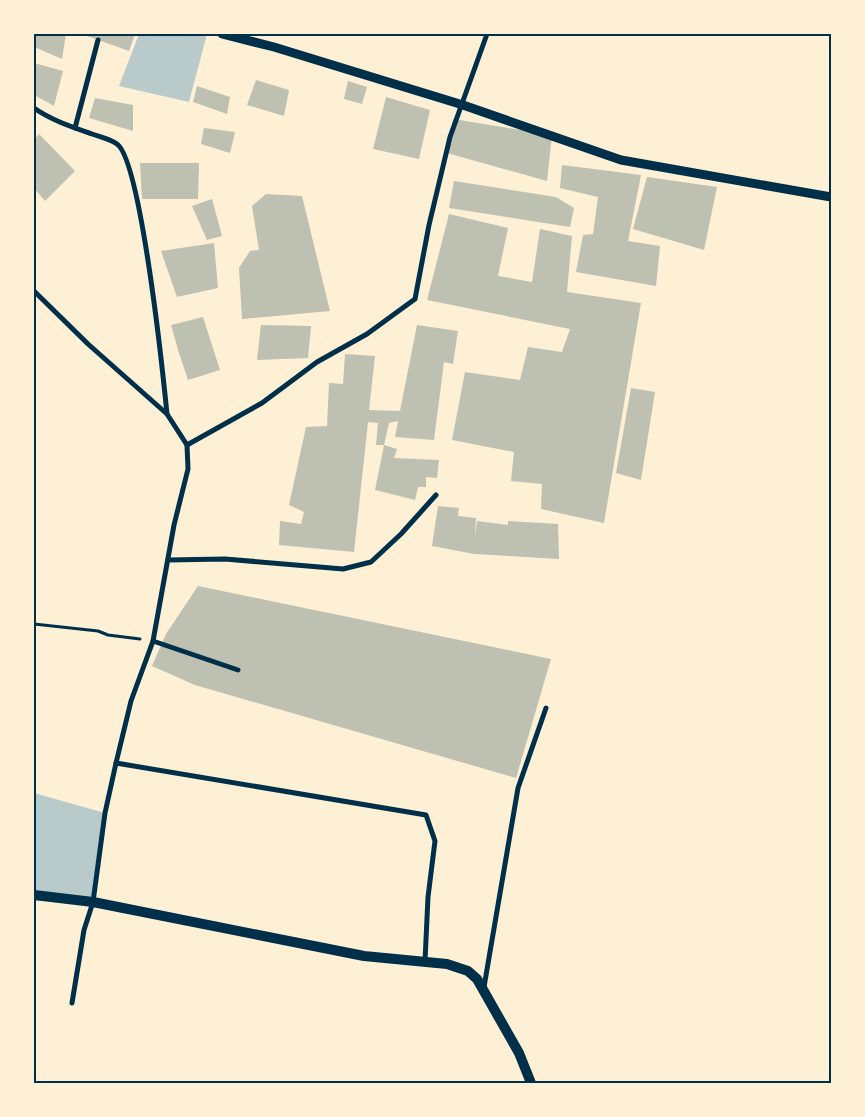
<svg xmlns="http://www.w3.org/2000/svg" width="865" height="1117" font-family="'PT Sans Narrow',sans-serif">
<style>
.green{fill:#b9caca}
.building{fill:#bec0b2}
.lines{fill:none;stroke-linecap:round;stroke-linejoin:round}
.path{stroke:#003049;stroke-width:3}
.minor{stroke:#003049;stroke-width:5}
.tertiary{stroke:#003049;stroke-width:9}
.secondary{stroke:#003049;stroke-width:10}
.neatline{fill:none;stroke:#003049;stroke-width:2}
</style>
<rect width="100%" height="100%" fill="#fdf0d5"/>
<g class="green">
<polygon points="139,34 207,34 189,102 119,86"/>
<polygon points="34,793 105,813 93,902 34,895"/>
</g>
<g class="building">
<polygon points="34,34 66,34 62,59 34,47"/>
<polygon points="88,34 135,34 129,51 87,36"/>
<polygon points="34,63 63,71 54,106 34,95"/>
<polygon points="256,80 289,90 284,116 247,105"/>
<polygon points="348,81 367,87 362,104 344,99"/>
<polygon points="197,86 230,97 227,114 193,102"/>
<polygon points="386,97 430,110 419,159 373,149"/>
<polygon points="95,98 133,105 133,131 89,118"/>
<polygon points="453,119 552,135 547,181 447,153"/>
<polygon points="204,128 235,132 230,153 201,144"/>
<polygon points="39,134 75,171 45,201 34,188 34,140"/>
<polygon points="140,163 199,163 198,199 142,199"/>
<polygon points="562,165 641,175 628,241 660,246 656,286 576,272 583,235 593,234 598,197 560,188"/>
<polygon points="647,177 717,187 704,250 633,229"/>
<polygon points="454,181 556,197 574,208 570,227 449,208"/>
<polygon points="266,194 302,196 330,311 242,319 239,268 250,251 259,250 252,206"/>
<polygon points="212,199 222,236 207,240 192,206"/>
<polygon points="449,214 508,228 498,276 532,282 540,229 572,236 567,292 641,303 604,523 541,509 542,484 511,481 514,452 452,440 465,372 520,380 528,347 562,352 570,329 427,300"/>
<polygon points="214,243 218,288 177,297 161,251"/>
<polygon points="203,317 220,370 188,380 179,353 171,325"/>
<polygon points="261,325 311,326 308,358 257,360"/>
<polygon points="417,325 458,331 453,364 444,362 434,440 395,437 398,421 389,423 384,445 376,445 378,423 368,422 354,552 279,545 280,521 301,524 304,512 289,505 306,427 327,426 329,383 343,384 345,354 375,356 369,410 400,411"/>
<polygon points="631,388 655,392 641,480 616,473"/>
<polygon points="384,445 397,449 394,458 439,460 437,478 426,477 426,487 418,487 415,500 375,490"/>
<polygon points="438,506 459,508 458,516 476,518 475,538 477,521 508,525 508,521 558,524 559,559 474,554 432,546"/>
<polygon points="198,586 551,659 516,778 195,685 152,666 166,634"/>
</g>
<g class="lines">
<polyline class="path" points="34,624 98,631 108,635 140,639"/>
<g class="minor">
<path d="M34 108C51 120 72 127 92 134 100 137 110 139 117 144 141 161 163 374 167 414"/>
<polyline points="75,128 98,40"/>
<polyline points="34,291 88,344 167,414 187,445 188,469 174,525 153,641 131,701 116,763 105,813 93,902 84,930 72,1003"/>
<polyline points="187,445 262,403 317,362 367,334 415,299 429,225 450,137 487,34"/>
<polyline points="168,560 225,559 343,569 371,562 401,534 436,495"/>
<polyline points="153,641 238,670"/>
<polyline points="116,763 426,815 435,841 428,897 425,961"/>
<polyline points="484,987 518,788 546,708"/>
</g>
<polyline class="tertiary" points="222,34 274,47 463,105 621,160 831,197"/>
<polyline class="secondary" points="34,895 93,902 364,956 447,964 468,971 477,979 519,1053 531,1083"/>
</g>
<rect width="865" height="1117" fill="none" stroke="#fdf0d5" stroke-width="70"/>
<rect x="35" y="35" width="795" height="1047" class="neatline"/>
</svg>
